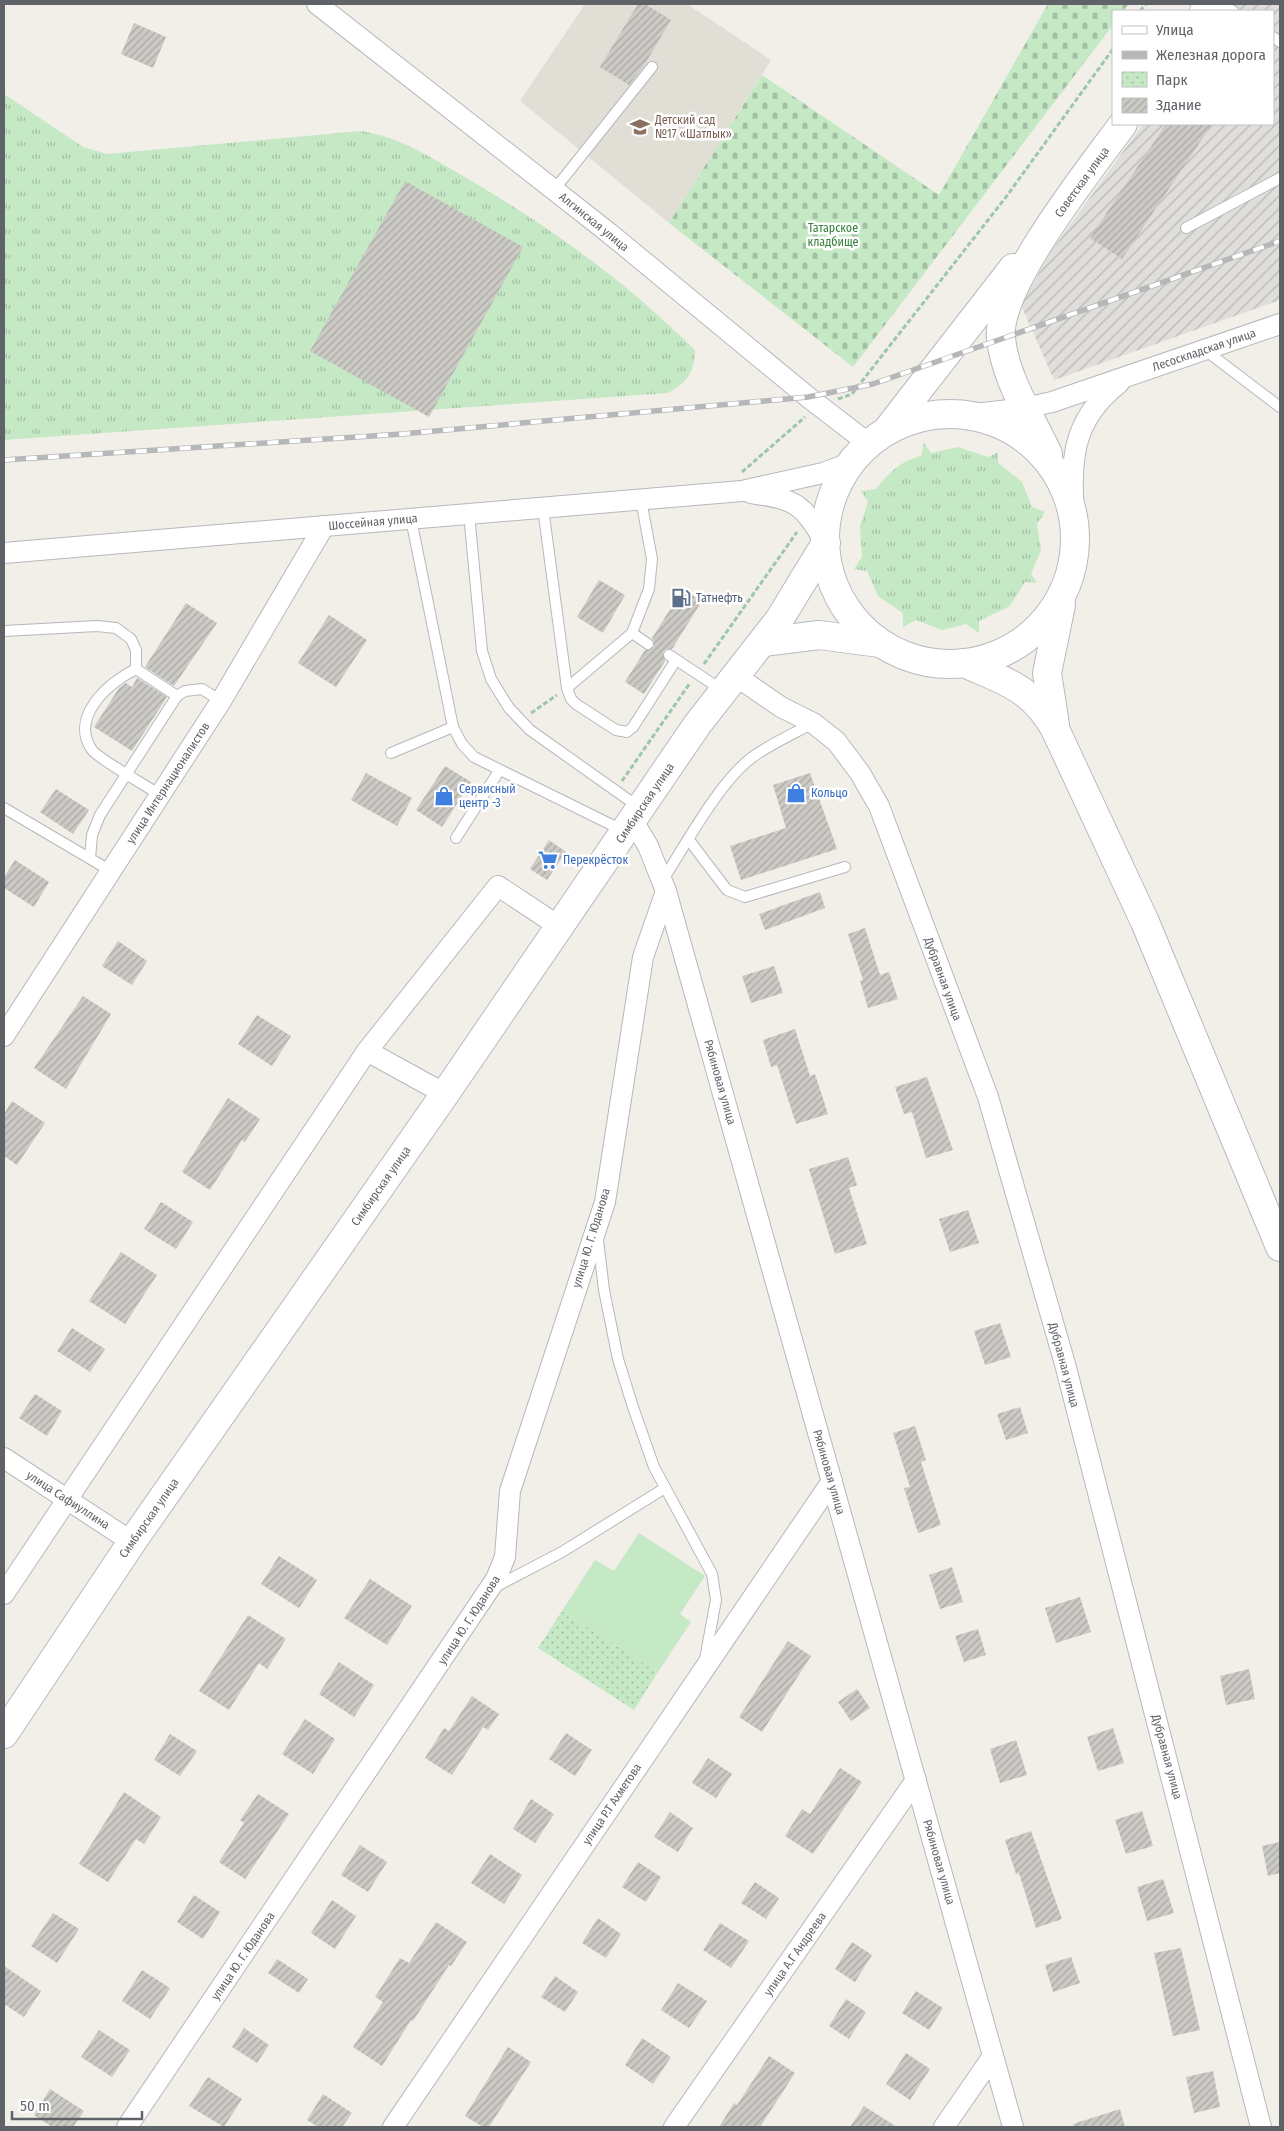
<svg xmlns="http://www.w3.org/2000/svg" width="1284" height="2131" font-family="'Fira Sans Condensed',sans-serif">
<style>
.industrial{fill:url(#industrial-furrows)}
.education{fill:#e1ded6}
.grass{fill:url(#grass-tufts)}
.cemetery{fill:url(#cemetery-stones)}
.park{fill:url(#park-dots)}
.pitch{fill:#c5e8c5}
.building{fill:url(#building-hatch)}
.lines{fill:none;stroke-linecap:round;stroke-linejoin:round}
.lane-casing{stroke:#b5b8bc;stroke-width:12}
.street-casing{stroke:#b5b8bc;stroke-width:22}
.secondary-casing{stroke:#b6babf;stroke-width:30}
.path{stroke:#9cc7a9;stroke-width:3;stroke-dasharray:5 2.5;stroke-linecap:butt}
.lane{stroke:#fff;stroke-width:10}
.street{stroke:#fff;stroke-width:20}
.secondary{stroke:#fff;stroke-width:28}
.rail-casing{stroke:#b6b7b8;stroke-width:5.5}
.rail{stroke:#fff;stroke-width:4;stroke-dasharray:11;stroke-linecap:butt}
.labels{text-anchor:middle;stroke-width:5;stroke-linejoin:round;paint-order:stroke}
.education-label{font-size:12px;fill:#785e54;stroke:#fff;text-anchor:start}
.street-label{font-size:12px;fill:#5f6368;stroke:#fff}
.park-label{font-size:12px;fill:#348238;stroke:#fff}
.service-label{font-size:12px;fill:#4e5e75;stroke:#fff;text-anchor:start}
.shop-label{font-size:12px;fill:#366cbe;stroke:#fff;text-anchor:start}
</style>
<defs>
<pattern id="industrial-furrows" width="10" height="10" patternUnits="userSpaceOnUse" patternTransform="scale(1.25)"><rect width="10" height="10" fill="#e0deda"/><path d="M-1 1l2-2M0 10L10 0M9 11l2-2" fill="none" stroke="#b9b8b5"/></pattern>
<pattern id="grass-tufts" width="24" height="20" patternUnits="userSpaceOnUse" patternTransform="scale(1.25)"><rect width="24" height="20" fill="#c5e8c5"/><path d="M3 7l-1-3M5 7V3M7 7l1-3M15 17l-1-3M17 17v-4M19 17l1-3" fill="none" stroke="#a3c0a4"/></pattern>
<pattern id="cemetery-stones" width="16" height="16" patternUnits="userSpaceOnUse" patternTransform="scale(1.25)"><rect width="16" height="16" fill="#c5e8c5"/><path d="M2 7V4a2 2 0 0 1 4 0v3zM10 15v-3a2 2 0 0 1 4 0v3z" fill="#a3c0a4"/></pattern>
<pattern id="park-dots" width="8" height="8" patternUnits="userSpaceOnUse" patternTransform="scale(1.25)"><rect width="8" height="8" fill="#c5e8c5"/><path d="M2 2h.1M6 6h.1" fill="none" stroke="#a3c0a4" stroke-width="1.8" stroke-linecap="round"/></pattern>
<pattern id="building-hatch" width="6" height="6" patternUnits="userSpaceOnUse" patternTransform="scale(1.25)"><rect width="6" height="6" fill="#cccac5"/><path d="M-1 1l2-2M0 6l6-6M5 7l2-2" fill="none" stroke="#a9a8a4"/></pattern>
</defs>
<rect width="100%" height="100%" fill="#f1efe8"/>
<polygon class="industrial" points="1229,4 1280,4 1280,300 1054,380 1021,305 1052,250 1143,124 1273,124 1273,11 1223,11"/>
<polygon class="education" points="585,4 687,4 771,60 669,223 520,101"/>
<g class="grass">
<path d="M4 94 83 147 107 154 361 131C399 137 425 154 458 173 518 208 577 247 630 291 653 310 674 330 695 350 695 371 687 383 668 393L4 440Z"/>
<path d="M924 443 931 453 958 447 988 457 998 452V463L1022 482 1032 507 1045 512 1037 524 1041 550 1031 574 1037 583 1025 582 1010 606 979 621V633L966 624 942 630 916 620 903 627V613L878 596 867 571 854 569 862 557 860 526 868 502 861 491 876 489C889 473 900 461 921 456Z"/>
</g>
<polygon class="cemetery" points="1048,4 1129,4 1123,11 1113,11 1113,25 853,367 669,223 762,75 939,195"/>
<polygon class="park" points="562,1611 658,1672 634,1710 538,1648"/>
<polygon class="pitch" points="639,1533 705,1576 680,1614 691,1622 658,1672 562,1611 595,1560 614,1571"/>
<g class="building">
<polygon points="638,4 645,4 671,20 643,67 629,85 600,67"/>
<polygon points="134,23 166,37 153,68 121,54"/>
<polygon points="1166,124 1212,124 1122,259 1090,238"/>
<polygon points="405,181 523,247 429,417 310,351"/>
<polygon points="599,580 625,595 603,633 577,617"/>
<polygon points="683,589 702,601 672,649 666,649 663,652 665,661 644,694 625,682 645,650 650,650 654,647 654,642 652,638"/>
<polygon points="186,603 217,623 174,686 145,667"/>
<polygon points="329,615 367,640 336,687 298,663"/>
<polygon points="137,678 167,697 132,751 94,727 119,688 126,683 132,687"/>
<polygon points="445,766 471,782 442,827 416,810"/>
<polygon points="366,773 412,798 397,826 351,800"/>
<polygon points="810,773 837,849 741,880 730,846 786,828 773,785"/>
<polygon points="56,789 89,810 73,834 40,812"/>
<polygon points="549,840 566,852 547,880 530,869"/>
<polygon points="15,860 49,882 34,907 4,888 4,877"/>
<polygon points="820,892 825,908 765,930 759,914"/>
<polygon points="865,928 880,975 889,972 898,999 868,1008 860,981 863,980 848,934"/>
<polygon points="118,941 147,961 132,985 102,966"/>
<polygon points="774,966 783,993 751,1003 742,976"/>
<polygon points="83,996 111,1014 66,1089 34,1068"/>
<polygon points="257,1015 291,1036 272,1066 238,1044"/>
<polygon points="795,1029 810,1076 815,1074 828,1114 796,1124 777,1065 771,1067 763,1040"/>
<polygon points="927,1077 953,1150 926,1158 912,1112 904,1114 895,1087"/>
<polygon points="228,1098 260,1119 245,1142 242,1140 210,1190 182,1172"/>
<polygon points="12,1101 45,1123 17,1165 4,1156 4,1114"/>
<polygon points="848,1157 857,1185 849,1188 867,1244 835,1254 809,1169"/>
<polygon points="161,1202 193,1222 176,1249 144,1229"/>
<polygon points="968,1210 979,1243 950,1252 939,1219"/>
<polygon points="121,1252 157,1275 125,1324 89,1301"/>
<polygon points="1000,1323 1011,1357 985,1365 974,1331"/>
<polygon points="72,1328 105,1349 90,1372 57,1351"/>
<polygon points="35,1394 62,1411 47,1436 19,1418"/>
<polygon points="1020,1407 1028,1433 1006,1440 997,1414"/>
<polygon points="915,1426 926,1460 921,1462 941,1525 918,1533 904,1488 910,1487 893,1433"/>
<polygon points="279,1556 317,1580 299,1608 261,1584"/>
<polygon points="952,1567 963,1602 940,1609 929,1575"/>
<polygon points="370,1579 412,1606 387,1645 344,1618"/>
<polygon points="1080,1597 1091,1632 1056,1643 1045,1608"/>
<polygon points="248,1615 286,1639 267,1669 259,1663 229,1710 199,1691"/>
<polygon points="978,1629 986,1655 964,1662 955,1636"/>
<polygon points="788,1641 811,1656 762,1732 739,1717"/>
<polygon points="339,1662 374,1685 354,1717 319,1694"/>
<polygon points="1249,1669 1255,1699 1226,1705 1220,1676"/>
<polygon points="857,1689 870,1708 851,1721 838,1702"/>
<polygon points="472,1696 499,1714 488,1730 483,1727 452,1775 425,1758 444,1728 449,1731"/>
<polygon points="305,1719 335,1739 313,1774 282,1754"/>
<polygon points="1113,1728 1124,1763 1098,1771 1087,1737"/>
<polygon points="566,1733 592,1750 575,1776 549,1759"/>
<polygon points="170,1734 197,1751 180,1776 154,1760"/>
<polygon points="1016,1740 1027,1775 1000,1783 990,1749"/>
<polygon points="708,1758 732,1774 716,1798 692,1783"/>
<polygon points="840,1768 862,1782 813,1854 785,1836 802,1809 810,1814"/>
<polygon points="124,1792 161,1817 144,1844 136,1839 108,1882 79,1864"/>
<polygon points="258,1794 289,1814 245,1879 219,1862 244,1823 240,1820"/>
<polygon points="531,1799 554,1814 535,1843 513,1829"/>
<polygon points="1142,1811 1153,1846 1126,1854 1115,1820"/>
<polygon points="670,1812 693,1828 678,1852 654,1837"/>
<polygon points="1031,1831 1062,1919 1036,1928 1019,1873 1016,1874 1005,1840"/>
<polygon points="1280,1842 1280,1873 1268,1876 1262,1846"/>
<polygon points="360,1845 387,1862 368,1892 341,1875"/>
<polygon points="490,1854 522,1875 504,1904 471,1883"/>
<polygon points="638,1862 661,1877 646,1902 622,1887"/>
<polygon points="1163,1879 1174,1913 1147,1921 1137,1887"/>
<polygon points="755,1882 779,1898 766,1919 741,1903"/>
<polygon points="194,1895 220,1912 203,1939 177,1922"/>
<polygon points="332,1900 356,1916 335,1949 311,1933"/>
<polygon points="53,1913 79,1929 57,1963 31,1946"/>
<polygon points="598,1918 621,1934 606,1958 582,1943"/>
<polygon points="436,1922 467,1942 451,1966 449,1965 413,2021 411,2020 382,2066 353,2047 383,2002 375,1997 400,1958 409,1963"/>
<polygon points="720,1923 749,1941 731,1968 703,1950"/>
<polygon points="852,1942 872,1955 855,1982 835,1969"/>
<polygon points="1181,1948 1200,2030 1173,2036 1154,1953"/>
<polygon points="1071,1957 1080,1983 1053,1992 1045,1965"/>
<polygon points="277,1959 308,1979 299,1993 268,1973"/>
<polygon points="4,1966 41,1991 24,2017 4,2004"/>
<polygon points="142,1970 170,1988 150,2019 122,2001"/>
<polygon points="555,1976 578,1992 565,2012 541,1997"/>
<polygon points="678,1983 707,2001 689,2028 661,2010"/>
<polygon points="916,1991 943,2008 929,2030 902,2013"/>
<polygon points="846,1999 866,2012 849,2039 829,2026"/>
<polygon points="244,2028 269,2045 257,2063 232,2047"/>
<polygon points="99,2030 130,2050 112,2077 81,2057"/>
<polygon points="642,2038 671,2057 653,2084 625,2065"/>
<polygon points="508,2047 531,2062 489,2127 483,2127 465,2116"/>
<polygon points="906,2053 930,2069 910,2100 886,2084"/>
<polygon points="769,2056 795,2073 760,2127 719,2127 734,2103 737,2105"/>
<polygon points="1213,2071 1220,2107 1194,2113 1186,2077"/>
<polygon points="208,2077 242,2099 224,2127 189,2106"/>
<polygon points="50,2089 84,2111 73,2127 52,2127 34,2115"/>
<polygon points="323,2094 352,2113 342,2127 318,2127 307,2120"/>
<polygon points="864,2106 897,2127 850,2127"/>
<polygon points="1120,2109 1125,2127 1074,2127 1073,2124"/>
</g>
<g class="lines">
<defs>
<g id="lane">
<polyline points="1221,4 1233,11"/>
<polyline points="1273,37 1280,42"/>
<polyline points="554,190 652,67"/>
<polyline points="1186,228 1280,178"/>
<polyline points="1205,350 1280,407"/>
<polyline points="543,508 567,688 571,699 576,704 616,730 627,732 633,727 676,660"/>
<polyline points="469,514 482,651 491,679 509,708 530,730 640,808"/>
<polyline points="411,519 453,727 462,744 474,757 624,831"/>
<polyline points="4,631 97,626 116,628 131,639 136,650 136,669"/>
<polyline points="632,633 648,644"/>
<polyline points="669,655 722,690"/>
<polyline points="567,688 632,633 649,589 652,559 641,500"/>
<polyline points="177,696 185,691 202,689 221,701"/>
<polyline points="391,753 453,727"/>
<polyline points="4,808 111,871"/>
<polyline points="456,838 499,771"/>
<polyline points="689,840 727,890 745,897 845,867"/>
<path d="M90 858 92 835 100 815 177 696 136 669C109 682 69 717 92 750 100 760 147 786 160 795"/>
<path d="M662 881C685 846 718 784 750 759 768 745 793 734 813 723"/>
<polyline points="598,1240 604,1290 618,1359 633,1407 654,1467 712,1574 716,1600 705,1659"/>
<polyline points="495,1587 562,1552 665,1488"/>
</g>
<g id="street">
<polyline points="317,4 609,233 808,397 869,444"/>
<polyline points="967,415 1025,408 1052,402 1280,324"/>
<path d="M751 493C798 500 801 503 826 543"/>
<path d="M1074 518C1071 462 1070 421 1119 383"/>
<polyline points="4,553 742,491 823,473 853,462"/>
<polyline points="736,676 781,707 813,723 836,741 860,773 879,806 988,1097 1065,1364 1261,2127"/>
<polyline points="633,821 648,846 666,891 1013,2127"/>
<polyline points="4,1036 221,701 324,526"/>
<polyline points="367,1051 445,1094"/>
<polyline points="4,1458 132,1542"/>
<polyline points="4,1594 367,1051 498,886 560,927"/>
<polyline points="127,2127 496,1579 505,1557 510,1491 605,1202 643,957 666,891"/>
<polyline points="393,2127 832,1481"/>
<polyline points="674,2127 916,1780"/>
<polyline points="944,2127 993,2056"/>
</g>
<g id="secondary">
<polyline points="1204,11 1209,4"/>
<circle cx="950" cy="539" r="125"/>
<polyline points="888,429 1013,268"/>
<path d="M1048 454C1031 417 1005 379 1001 338 996 286 1091 168 1123 124"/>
<polyline points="763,642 819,635 880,643"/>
<path d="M964 663C1005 681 1032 688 1055 729L1145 922 1280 1247"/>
<polyline points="1055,725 1047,673 1061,605"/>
<polyline points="4,1734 132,1542 445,1094 697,725 779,620 826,543"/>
</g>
</defs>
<use href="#lane" class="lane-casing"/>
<use href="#street" class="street-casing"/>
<use href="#secondary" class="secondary-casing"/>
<g class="path">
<polyline points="1140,11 1146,4"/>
<polyline points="838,399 852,394 1006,197 1113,49"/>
<polyline points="742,472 805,417"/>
<polyline points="704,664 797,532"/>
<polyline points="531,713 557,695"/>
<polyline points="622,781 690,683"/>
</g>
<use href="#lane" class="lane"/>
<use href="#street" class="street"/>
<use href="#secondary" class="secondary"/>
<defs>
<polyline id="rail" points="4,460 402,434 808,397 873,384 1280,241"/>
</defs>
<use href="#rail" class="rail-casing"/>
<use href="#rail" class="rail"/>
</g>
<defs>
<symbol id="school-bare" viewBox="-9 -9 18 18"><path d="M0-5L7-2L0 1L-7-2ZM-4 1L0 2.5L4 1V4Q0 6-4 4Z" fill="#8d6e63" stroke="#fff" stroke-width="2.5" paint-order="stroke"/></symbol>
<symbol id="fuel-bare" viewBox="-9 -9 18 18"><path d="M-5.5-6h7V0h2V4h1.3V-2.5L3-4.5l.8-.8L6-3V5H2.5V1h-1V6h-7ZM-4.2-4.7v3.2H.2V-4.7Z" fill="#5c6f8a" stroke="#fff" stroke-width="2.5" paint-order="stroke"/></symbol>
<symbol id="shop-bare" viewBox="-9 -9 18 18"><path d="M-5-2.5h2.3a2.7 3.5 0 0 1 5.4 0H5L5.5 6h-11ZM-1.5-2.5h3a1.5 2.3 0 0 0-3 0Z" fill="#3f7fe0" stroke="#fff" stroke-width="2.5" paint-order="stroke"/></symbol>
<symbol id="supermarket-bare" viewBox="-9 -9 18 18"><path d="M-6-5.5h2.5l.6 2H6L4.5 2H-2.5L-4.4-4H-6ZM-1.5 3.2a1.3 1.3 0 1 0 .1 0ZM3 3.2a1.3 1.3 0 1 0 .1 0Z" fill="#3f7fe0" stroke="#fff" stroke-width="2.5" paint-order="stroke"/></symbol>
</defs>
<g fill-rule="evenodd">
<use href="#school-bare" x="626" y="113" width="28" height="28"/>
<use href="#fuel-bare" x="667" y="584" width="28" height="28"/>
<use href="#shop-bare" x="782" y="779" width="28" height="28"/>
<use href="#shop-bare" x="430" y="782" width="28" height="28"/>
<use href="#supermarket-bare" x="534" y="846" width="28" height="28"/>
</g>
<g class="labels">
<g class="education-label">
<text x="655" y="124">Детский сад<tspan x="655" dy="14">№17 «Шатлык»</tspan></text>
</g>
<g class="street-label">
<text transform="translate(1082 182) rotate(-54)" y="4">Советская улица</text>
<text transform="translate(594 222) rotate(39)" y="4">Алгинская улица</text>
<text transform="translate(1204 350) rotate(-19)" y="4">Лесоскладская улица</text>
<text transform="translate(373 522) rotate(-5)" y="4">Шоссейная улица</text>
<text transform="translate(168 783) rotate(-57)" y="4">улица Интернационалистов</text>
<text transform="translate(645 803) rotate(-56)" y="4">Симбирская улица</text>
<text transform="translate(943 979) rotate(70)" y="4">Дубравная улица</text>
<text transform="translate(720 1082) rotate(74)" y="4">Рябиновая улица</text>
<text transform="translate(381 1186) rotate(-55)" y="4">Симбирская улица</text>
<text transform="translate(591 1238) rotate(-73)" y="4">улица Ю. Г. Юданова</text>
<text transform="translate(1064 1365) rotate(75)" y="4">Дубравная улица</text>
<text transform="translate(829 1472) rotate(74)" y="4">Рябиновая улица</text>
<text transform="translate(68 1500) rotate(33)" y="4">улица Сафиуллина</text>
<text transform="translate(149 1518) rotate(-55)" y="4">Симбирская улица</text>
<text transform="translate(469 1620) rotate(-57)" y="4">улица Ю. Г. Юданова</text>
<text transform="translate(1167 1757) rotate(75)" y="4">Дубравная улица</text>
<text transform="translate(612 1804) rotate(-56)" y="4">улица Р.Т Ахметова</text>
<text transform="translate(939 1862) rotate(74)" y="4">Рябиновая улица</text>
<text transform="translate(795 1954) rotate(-55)" y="4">улица А.Г Андреева</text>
<text transform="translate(243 1956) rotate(-56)" y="4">улица Ю. Г. Юданова</text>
</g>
<g class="park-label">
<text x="833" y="232">Татарское<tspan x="833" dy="14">кладбище</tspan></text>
</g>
<g class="service-label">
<text x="696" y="602">Татнефть</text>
</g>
<g class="shop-label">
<text x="459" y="793">Сервисный<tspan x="459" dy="14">центр -3</tspan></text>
<text x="811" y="797">Кольцо</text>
<text x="563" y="864">Перекрёсток</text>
</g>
</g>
<rect width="1284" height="2131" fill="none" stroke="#5f6368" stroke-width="10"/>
<rect x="1112" y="10" width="162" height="115" fill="#ffffff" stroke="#bfc1c3"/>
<rect x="1122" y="26" width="25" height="8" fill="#ffffff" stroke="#bfc1c3"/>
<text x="1156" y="35" font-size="15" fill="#5f6368">Улица</text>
<rect x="1122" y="51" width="25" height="8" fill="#b6b7b8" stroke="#bfc1c3"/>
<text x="1156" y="60" font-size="15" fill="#5f6368">Железная дорога</text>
<rect x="1122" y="72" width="25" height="15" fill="url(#park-dots)" stroke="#bfc1c3"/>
<text x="1156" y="85" font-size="15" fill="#5f6368">Парк</text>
<rect x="1122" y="98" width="25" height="15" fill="url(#building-hatch)" stroke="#bfc1c3"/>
<text x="1156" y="110" font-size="15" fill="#5f6368">Здание</text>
<path d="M12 2111v8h130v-8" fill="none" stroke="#5f6368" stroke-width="2.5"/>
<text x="20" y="2111" font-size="15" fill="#5f6368" stroke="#ffffff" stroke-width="4" paint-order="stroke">50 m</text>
</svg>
